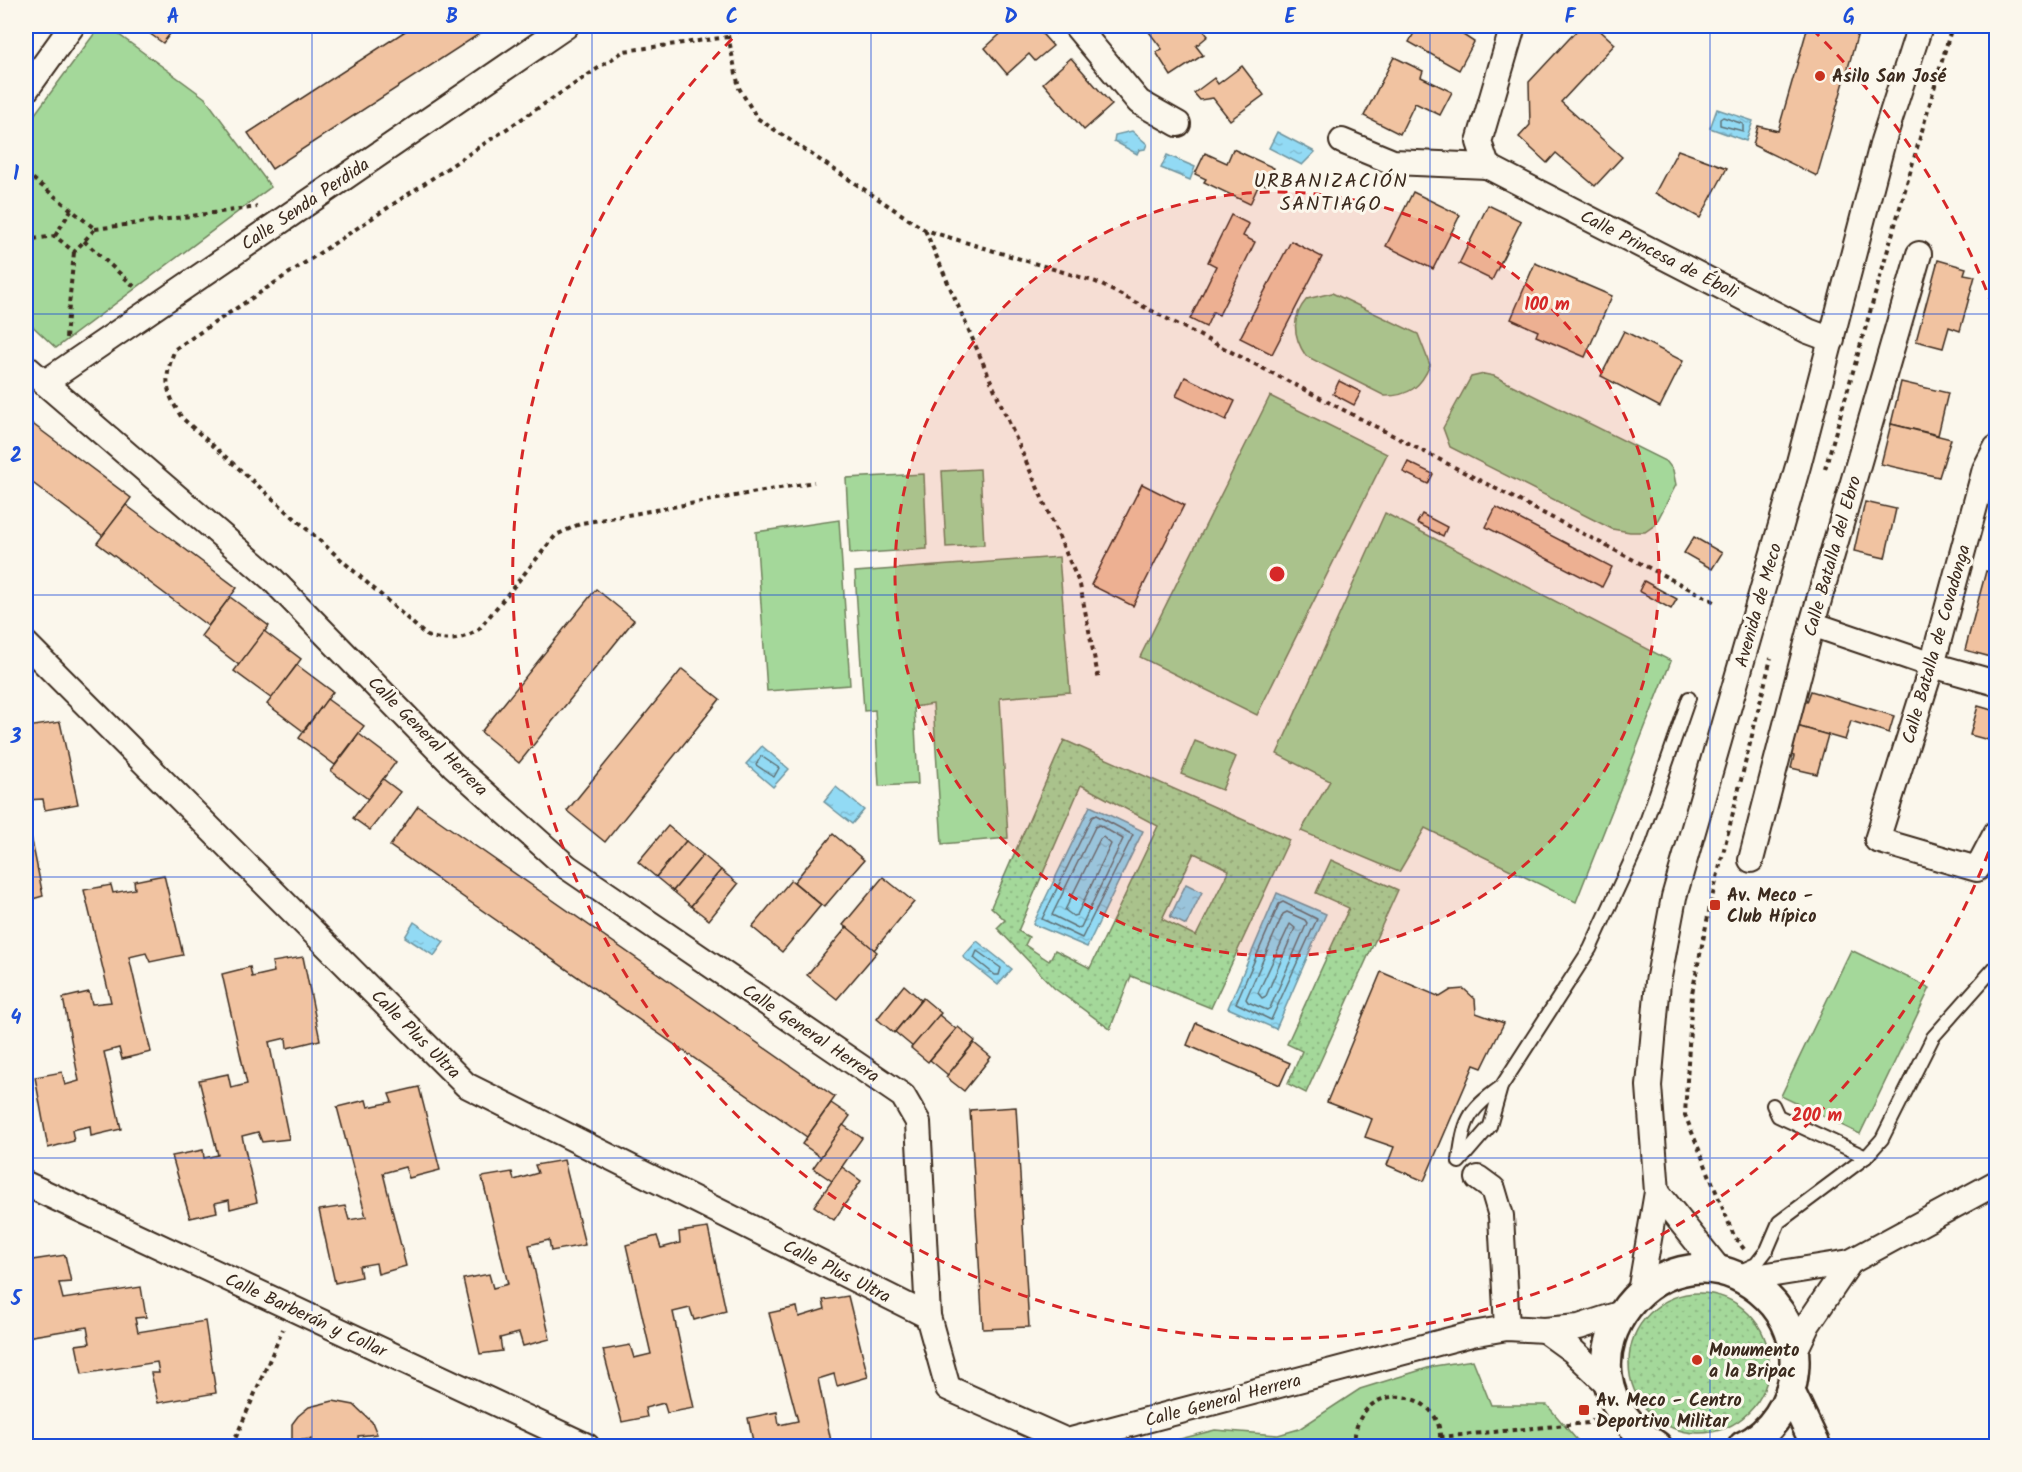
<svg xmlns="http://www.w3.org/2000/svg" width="2022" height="1472" font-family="Kalam,sans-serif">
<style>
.grass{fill:url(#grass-dots);stroke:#70815c;stroke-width:1.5;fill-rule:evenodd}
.green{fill:#a4d89a;stroke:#70815c;stroke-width:1.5}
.water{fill:url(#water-ripples);stroke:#6f949e;stroke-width:1.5}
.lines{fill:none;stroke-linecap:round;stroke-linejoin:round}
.shore{stroke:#5e7074;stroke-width:1.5}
.building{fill:#f1c3a1;stroke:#3b2a1e;stroke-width:1.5}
.service-casing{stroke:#3b2a1e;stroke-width:16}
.minor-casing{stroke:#3b2a1e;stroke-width:28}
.tertiary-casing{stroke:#3b2a1e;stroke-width:33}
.path{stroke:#3b2a1e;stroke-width:4;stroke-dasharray:4.5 4.5;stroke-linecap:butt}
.service{stroke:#fbf7ec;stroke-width:12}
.minor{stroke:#fbf7ec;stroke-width:24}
.tertiary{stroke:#fbf7ec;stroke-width:28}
.grid{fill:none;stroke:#1d4ed8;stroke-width:1.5;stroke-opacity:0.55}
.ring{fill:none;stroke:#d62828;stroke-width:3;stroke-dasharray:10 8}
.poi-dot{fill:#c8321e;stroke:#fbf7ec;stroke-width:2}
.labels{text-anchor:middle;stroke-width:6;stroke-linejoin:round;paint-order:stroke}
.poi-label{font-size:18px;font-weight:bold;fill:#3b2a1e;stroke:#fbf7ec;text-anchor:start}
.street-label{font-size:18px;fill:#3b2a1e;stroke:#fbf7ec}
.neighbourhood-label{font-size:20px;letter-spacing:1.5px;fill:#3b2a1e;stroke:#fbf7ec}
.centre{fill:#d62828;stroke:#fbf7ec;stroke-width:3}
.ring-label{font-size:18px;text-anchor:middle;font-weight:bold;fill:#d62828;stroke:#fbf7ec;stroke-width:6;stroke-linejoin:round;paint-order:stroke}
.neatline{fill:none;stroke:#1d4ed8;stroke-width:2}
.grid-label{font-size:20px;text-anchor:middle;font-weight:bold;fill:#1d4ed8}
</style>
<defs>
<pattern id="grass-dots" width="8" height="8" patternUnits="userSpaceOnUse" patternTransform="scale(1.5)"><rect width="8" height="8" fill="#a4d89a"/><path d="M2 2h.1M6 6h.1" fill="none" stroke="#8eba84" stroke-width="1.8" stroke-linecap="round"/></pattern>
<pattern id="water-ripples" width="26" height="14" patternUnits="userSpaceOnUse" patternTransform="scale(1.5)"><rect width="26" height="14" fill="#92daf4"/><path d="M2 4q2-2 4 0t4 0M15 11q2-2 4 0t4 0" fill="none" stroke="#7fbbd1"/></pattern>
</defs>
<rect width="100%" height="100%" fill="#fbf7ec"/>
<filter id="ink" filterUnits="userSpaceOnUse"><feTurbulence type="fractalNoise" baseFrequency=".0167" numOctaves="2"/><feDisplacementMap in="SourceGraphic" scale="12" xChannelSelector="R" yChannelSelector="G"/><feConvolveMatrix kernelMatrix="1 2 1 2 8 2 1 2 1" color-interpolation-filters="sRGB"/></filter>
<g filter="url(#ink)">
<g class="grass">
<path d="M1064 740 1289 840 1211 1008 1131 976 1110 1029 1054 988 997 928 1005 920 991 907ZM1081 785 1158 826 1090 968 1055 950 1049 961 1025 945 1029 937 1018 931ZM1194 853 1229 870 1196 936 1162 919Z"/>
<polygon points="1331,860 1398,890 1306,1093 1288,1084 1302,1051 1287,1044 1349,908 1316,893"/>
<circle cx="1699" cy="1363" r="70"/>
</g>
<g class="green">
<polygon points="100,26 107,26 205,98 271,187 56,348 26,320 26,126"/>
<path d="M1332 293 1418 334 1430 365C1421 387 1409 396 1385 396L1306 356C1293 337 1291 317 1307 299Z"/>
<polygon points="1484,374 1494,376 1667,462 1673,470 1676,485 1655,525 1645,532 1630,532 1612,529 1450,447 1443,428 1471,377"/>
<polygon points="1270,396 1387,454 1257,715 1140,657"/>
<polygon points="980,469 984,545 946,547 942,471"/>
<polygon points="924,474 927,549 850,554 846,478"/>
<polygon points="1385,513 1671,661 1576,902 1425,828 1399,872 1301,831 1330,781 1277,754"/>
<polygon points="839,520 850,685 767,691 756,532"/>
<polygon points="1059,557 1070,692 1000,698 1008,838 942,844 933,704 914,707 918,784 879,786 875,710 864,711 855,572"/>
<polygon points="1195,741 1236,757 1222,790 1181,774"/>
<polygon points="1851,950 1930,988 1860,1134 1781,1096"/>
<polygon points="1473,1360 1491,1405 1547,1405 1582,1446 1153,1446 1215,1430 1278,1435 1299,1429 1360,1389 1434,1366"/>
</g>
<g class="water">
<polygon points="1717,109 1753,121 1746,141 1710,128"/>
<polygon points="1132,131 1147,144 1145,149 1139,150 1137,154 1114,141 1115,135"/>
<polygon points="1277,132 1315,152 1302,165 1269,148"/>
<polygon points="1167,155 1195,167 1190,180 1161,168"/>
<polygon points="762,746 789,769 773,787 746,764"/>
<polygon points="836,787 864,810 852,824 824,802"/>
<polygon points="1090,806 1143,831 1087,947 1033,924"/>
<polygon points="1186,884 1202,892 1186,925 1170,917"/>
<polygon points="1277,893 1326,914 1276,1029 1228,1008"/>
<polygon points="414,922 444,942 434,956 405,937"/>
<polygon points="977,941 1012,969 998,985 963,957"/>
</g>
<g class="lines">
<g class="shore">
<polygon points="1723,117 1743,124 1743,131 1720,125 1720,119"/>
<polygon points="761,756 779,768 774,777 756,765"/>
<polygon points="1096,815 1133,835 1082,938 1042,919 1092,817"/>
<polygon points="1099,825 1123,839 1081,927 1078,928 1052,915 1095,827"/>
<polygon points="1103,837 1111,844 1077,915 1073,916 1065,910 1100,839"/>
<polygon points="1283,902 1317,919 1271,1020 1236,1003 1279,904"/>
<polygon points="1287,912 1305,920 1307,923 1270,1008 1267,1010 1248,1002 1246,999 1283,914"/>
<polygon points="1290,924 1295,928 1266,996 1262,998 1258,993"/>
<polygon points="977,951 1001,968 999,975 995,975 974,958"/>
</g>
</g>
<g class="building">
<polygon points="139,26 176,26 163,43"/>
<polygon points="413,26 490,27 272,169 248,133"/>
<polygon points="1009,26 1035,26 1053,46 1035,61 1029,54 1007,74 985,48"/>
<polygon points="1157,26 1200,26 1208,36 1196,46 1203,55 1171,76 1156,52 1162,49 1149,32"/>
<polygon points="1418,26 1469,26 1463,35 1474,42 1459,70 1409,42"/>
<polygon points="1581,26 1595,26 1615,44 1561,102 1622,157 1595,186 1556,153 1547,163 1519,137 1530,125 1529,82"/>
<polygon points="1808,26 1860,26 1817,176 1753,145 1758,126 1778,131"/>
<polygon points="1394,57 1423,71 1421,77 1452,92 1440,115 1415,103 1400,134 1364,116"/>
<polygon points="1071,58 1112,105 1084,130 1043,83"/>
<polygon points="1242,66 1264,95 1230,120 1213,98 1200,100 1194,93 1214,78 1218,84"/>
<polygon points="1233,149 1274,168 1266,185 1260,182 1250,204 1204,182 1206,179 1195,174 1205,153 1227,163"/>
<polygon points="1678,150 1727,168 1700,218 1655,193"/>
<polygon points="1413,192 1460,215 1433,269 1386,246"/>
<polygon points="1488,205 1521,221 1492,280 1459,264"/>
<polygon points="1231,215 1249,224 1243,236 1255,242 1219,315 1213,312 1206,327 1190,319 1216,266 1208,262"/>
<polygon points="1291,241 1322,257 1272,354 1240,338"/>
<polygon points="1938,260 1966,268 1964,274 1975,276 1960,331 1949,327 1943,348 1916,341"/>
<polygon points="1535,263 1612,296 1585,357 1536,336 1538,331 1511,319"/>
<polygon points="1624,331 1683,361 1660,407 1601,376"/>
<polygon points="1185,377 1235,401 1226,420 1176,396"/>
<polygon points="1339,381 1361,392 1354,405 1333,394"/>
<polygon points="1901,382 1948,393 1938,435 1891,424"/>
<polygon points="26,419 131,498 103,536 26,478"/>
<polygon points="1891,424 1951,439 1939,477 1881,464"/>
<polygon points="1408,462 1433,474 1428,484 1403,472"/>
<polygon points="1142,484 1184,505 1133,606 1091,585"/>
<polygon points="1865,502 1896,509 1885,558 1854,551"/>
<polygon points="126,505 237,588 208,626 97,543"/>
<polygon points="1496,507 1612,567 1602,587 1486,527"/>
<polygon points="1422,514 1447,527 1443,536 1417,523"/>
<polygon points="1694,537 1722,553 1712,569 1684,553"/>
<polygon points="1986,571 1996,574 1996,637 1991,657 1965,650"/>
<polygon points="1644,581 1677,599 1671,609 1639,591"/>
<polygon points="596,589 634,620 519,763 481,732"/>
<polygon points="230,597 269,626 239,665 201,636"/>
<polygon points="264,631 301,659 272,699 234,671"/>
<polygon points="297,665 333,692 303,731 267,704"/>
<polygon points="682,669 720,699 605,842 567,811"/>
<polygon points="1811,691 1894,716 1889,733 1851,721 1845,740 1793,725 1801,700 1807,702"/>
<polygon points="327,699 364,726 335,765 299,738"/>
<polygon points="1994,703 1996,704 1996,742 1970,735 1978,706 1992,710"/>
<polygon points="60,722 78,804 45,810 43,799 26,800 26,737 30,737 27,727"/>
<polygon points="1793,725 1828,735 1817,774 1791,768 1794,756 1787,754"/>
<polygon points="359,734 396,762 368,799 331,771"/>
<polygon points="383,779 400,792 370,830 353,818"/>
<polygon points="418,806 835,1097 807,1137 390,846"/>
<polygon points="26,811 43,896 26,901"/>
<polygon points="668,826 686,841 656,877 638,862"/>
<polygon points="833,834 864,860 824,907 794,882"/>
<polygon points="686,841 703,855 673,891 656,877"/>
<polygon points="703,855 721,870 691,906 673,891"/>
<polygon points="721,870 738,884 709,920 691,906"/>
<polygon points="164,875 183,955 150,962 146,953 129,957 151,1052 122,1059 119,1048 104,1052 121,1129 91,1136 90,1126 72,1130 74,1141 48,1148 35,1077 62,1072 65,1085 79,1081 63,998 89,992 92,1004 111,1002 84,890 111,885 113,893 135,889 134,881"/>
<polygon points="883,877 914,902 874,950 843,925"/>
<polygon points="791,880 821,905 782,952 752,927"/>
<polygon points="847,927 877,952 837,999 807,975"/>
<polygon points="303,957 320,1040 287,1048 286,1038 269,1042 289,1139 262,1142 258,1132 242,1136 257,1202 230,1209 229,1200 215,1203 217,1212 190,1218 172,1156 203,1150 204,1158 218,1155 199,1080 228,1074 231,1088 247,1084 222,974 250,967 252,977 274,972 272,962"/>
<polygon points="1381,972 1440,997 1451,990 1464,989 1475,999 1476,1013 1504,1023 1482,1068 1474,1065 1424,1181 1387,1165 1394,1147 1365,1137 1372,1119 1327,1102"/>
<polygon points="904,985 921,1000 894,1033 877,1019"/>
<polygon points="923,998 941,1013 913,1047 895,1032"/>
<polygon points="939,1015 956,1029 928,1062 911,1048"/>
<polygon points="1196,1023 1290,1063 1280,1085 1187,1045"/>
<polygon points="958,1027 975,1041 948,1075 930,1060"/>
<polygon points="974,1043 991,1057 964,1091 946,1077"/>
<polygon points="419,1087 440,1170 409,1178 405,1167 383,1173 406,1266 378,1274 376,1263 359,1266 361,1277 335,1283 319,1210 345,1206 349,1220 366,1217 337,1107 366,1100 368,1107 392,1102 389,1094"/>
<polygon points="831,1103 850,1116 821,1157 802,1144"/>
<polygon points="1016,1107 1029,1327 983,1329 970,1110"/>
<polygon points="843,1125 862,1138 832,1181 813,1168"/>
<polygon points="564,1160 585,1245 551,1251 549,1240 529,1245 550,1339 523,1346 519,1333 500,1338 502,1351 480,1354 463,1279 489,1274 493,1288 508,1284 482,1177 512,1172 514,1180 538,1173 535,1165"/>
<polygon points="842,1167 861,1181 834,1220 814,1206"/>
<polygon points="708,1228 726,1311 694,1320 690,1308 673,1312 694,1408 667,1413 664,1403 645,1408 647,1417 622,1422 603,1350 630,1345 634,1358 651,1354 626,1245 657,1236 661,1248 680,1243 679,1232"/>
<polygon points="65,1255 71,1282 59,1283 63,1299 141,1287 146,1317 135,1318 138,1332 205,1321 216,1393 158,1403 151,1373 159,1373 157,1362 82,1374 76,1345 90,1343 87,1327 26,1337 26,1261"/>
<polygon points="848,1296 868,1377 837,1386 834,1374 818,1379 832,1446 754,1446 748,1418 777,1412 779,1425 798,1421 769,1313 797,1307 799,1317 825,1309 823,1300"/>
<polygon points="333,1401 354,1405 372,1422 377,1434 358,1436 359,1446 311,1446 311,1439 292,1441 292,1424 298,1416 309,1407"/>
<polygon points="419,1440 436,1445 439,1446 401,1446"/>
</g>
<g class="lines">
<defs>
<g id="service">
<polyline points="1773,1105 1778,1116 1866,1157"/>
<path d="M1459 1161C1464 1121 1467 1111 1501 1087"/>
<polyline points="1459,1162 1490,1126 1501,1087 1590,949 1638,845 1689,698"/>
<polyline points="1738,1272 1756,1264 1767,1250 1779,1222 1866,1157 1882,1139 1933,1037 1996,966"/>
</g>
<g id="minor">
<polyline points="1076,26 1139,102 1178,124"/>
<polyline points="1513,26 1479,142 1487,166 1808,331 1832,340"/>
<polyline points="26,90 72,26"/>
<polyline points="1342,141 1393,162 1487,166"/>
<polyline points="26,367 272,579 453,765 567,867 903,1096 918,1122 928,1316 948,1388 1067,1441 1472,1334 1507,1328 1544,1330"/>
<polyline points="44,383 566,26"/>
<polyline points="1996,448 1985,469 1932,665 1877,840 1977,869 1996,833"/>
<polyline points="1812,624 1932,665 1996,683"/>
<polyline points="26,644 466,1085 928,1316"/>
<polyline points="1751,860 1812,624 1919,254"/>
<polyline points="1478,1178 1493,1189 1501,1216 1507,1328"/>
<polyline points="26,1184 587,1446"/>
<polyline points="1657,1192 1721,1272"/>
<polyline points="1743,1279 1850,1262 1996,1183"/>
<polyline points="1640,1292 1657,1192 1649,1086 1658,982 1674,897 1798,466 1883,141 1920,26"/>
<polyline points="1794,1353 1808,1324 1850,1262"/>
<polyline points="1609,1385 1573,1351 1544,1330 1579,1327 1622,1313"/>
</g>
<g id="tertiary">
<polyline points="1790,1391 1816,1446"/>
<path d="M1657 1446C1532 1366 1668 1203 1767 1297 1787 1316 1797 1343 1794 1371 1792 1401 1771 1434 1743 1446"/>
</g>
</defs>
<use href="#service" class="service-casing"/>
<use href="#minor" class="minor-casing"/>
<use href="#tertiary" class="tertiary-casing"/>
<g class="path">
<polyline points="726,26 739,88 757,118 925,230 1096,282 1715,602"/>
<path d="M728 37 624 51 175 349C163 380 165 391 182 418L427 636C449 642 460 641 479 629L556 535 582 523 814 482"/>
<polyline points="26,173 95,229 74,252 55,236 26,240"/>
<polyline points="95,229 257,207"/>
<polyline points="925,230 1080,585 1099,681"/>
<polyline points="55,236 71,210"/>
<polyline points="84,241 137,289"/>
<polyline points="66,338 74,252"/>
<polyline points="1825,469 1952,26"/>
<polyline points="1744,1249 1734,1236 1685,1115 1692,993 1711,902 1771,658"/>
<polyline points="1440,1437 1588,1423 1596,1419"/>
<polyline points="232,1446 283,1329"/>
<path d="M1354 1446C1354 1373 1451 1388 1439 1446"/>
</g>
<use href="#service" class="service"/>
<use href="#minor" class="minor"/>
<use href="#tertiary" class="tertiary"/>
</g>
</g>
<path class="grid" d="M312 26V1446M592 26V1446M871 26V1446M1151 26V1446M1430 26V1446M1710 26V1446M26 314H1996M26 595H1996M26 877H1996M26 1158H1996"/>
<circle cx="1277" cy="574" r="382" fill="#d62828" fill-opacity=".12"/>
<g class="ring">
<circle cx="1277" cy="574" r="382"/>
<path d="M1995 835A764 764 0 1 1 742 29M1812 29A764 764 0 0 1 1995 313"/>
</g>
<g class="poi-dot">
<circle cx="1820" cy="76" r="6"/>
<rect x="1709" y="899" width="12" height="12" rx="3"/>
<circle cx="1697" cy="1360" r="6"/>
<rect x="1578" y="1404" width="12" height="12" rx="3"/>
</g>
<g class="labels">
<g class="poi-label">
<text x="1832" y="82">Asilo San José</text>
<text x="1727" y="901">Av. Meco -<tspan x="1727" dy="21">Club Hípico</tspan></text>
<text x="1709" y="1356">Monumento<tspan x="1709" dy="21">a la Bripac</tspan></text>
<text x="1596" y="1406">Av. Meco - Centro<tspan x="1596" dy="21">Deportivo Militar</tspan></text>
</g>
<g class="street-label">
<text transform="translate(305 204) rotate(-34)" y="6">Calle Senda Perdida</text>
<text transform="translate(1659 254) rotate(27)" y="6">Calle Princesa de Éboli</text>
<text transform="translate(1832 556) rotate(-74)" y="6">Calle Batalla del Ebro</text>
<text transform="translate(1758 605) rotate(-74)" y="6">Avenida de Meco</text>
<text transform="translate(1936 644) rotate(-74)" y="6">Calle Batalla de Covadonga</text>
<text transform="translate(428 736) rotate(45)" y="6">Calle General Herrera</text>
<text transform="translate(811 1033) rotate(34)" y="6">Calle General Herrera</text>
<text transform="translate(416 1034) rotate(45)" y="6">Calle Plus Ultra</text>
<text transform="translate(837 1271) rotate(27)" y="6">Calle Plus Ultra</text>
<text transform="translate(306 1315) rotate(25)" y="6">Calle Barberán y Collar</text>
<text transform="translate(1223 1400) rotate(-15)" y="6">Calle General Herrera</text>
</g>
<g class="neighbourhood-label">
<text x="1331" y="187">URBANIZACIÓN<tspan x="1331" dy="23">SANTIAGO</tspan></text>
</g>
</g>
<circle cx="1277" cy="574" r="9" class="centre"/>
<g class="ring-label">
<text x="1547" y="310">100 m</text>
<text x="1817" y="1121">200 m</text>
</g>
<rect width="2022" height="1472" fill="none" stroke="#fbf7ec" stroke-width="66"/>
<rect x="33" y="33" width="1956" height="1406" class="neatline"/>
<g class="grid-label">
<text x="173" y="23">A</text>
<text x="452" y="23">B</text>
<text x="732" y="23">C</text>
<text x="1011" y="23">D</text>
<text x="1290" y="23">E</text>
<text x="1570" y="23">F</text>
<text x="1849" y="23">G</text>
<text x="16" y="180">1</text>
<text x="16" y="462">2</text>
<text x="16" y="743">3</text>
<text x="16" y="1024">4</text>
<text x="16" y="1305">5</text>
</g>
</svg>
